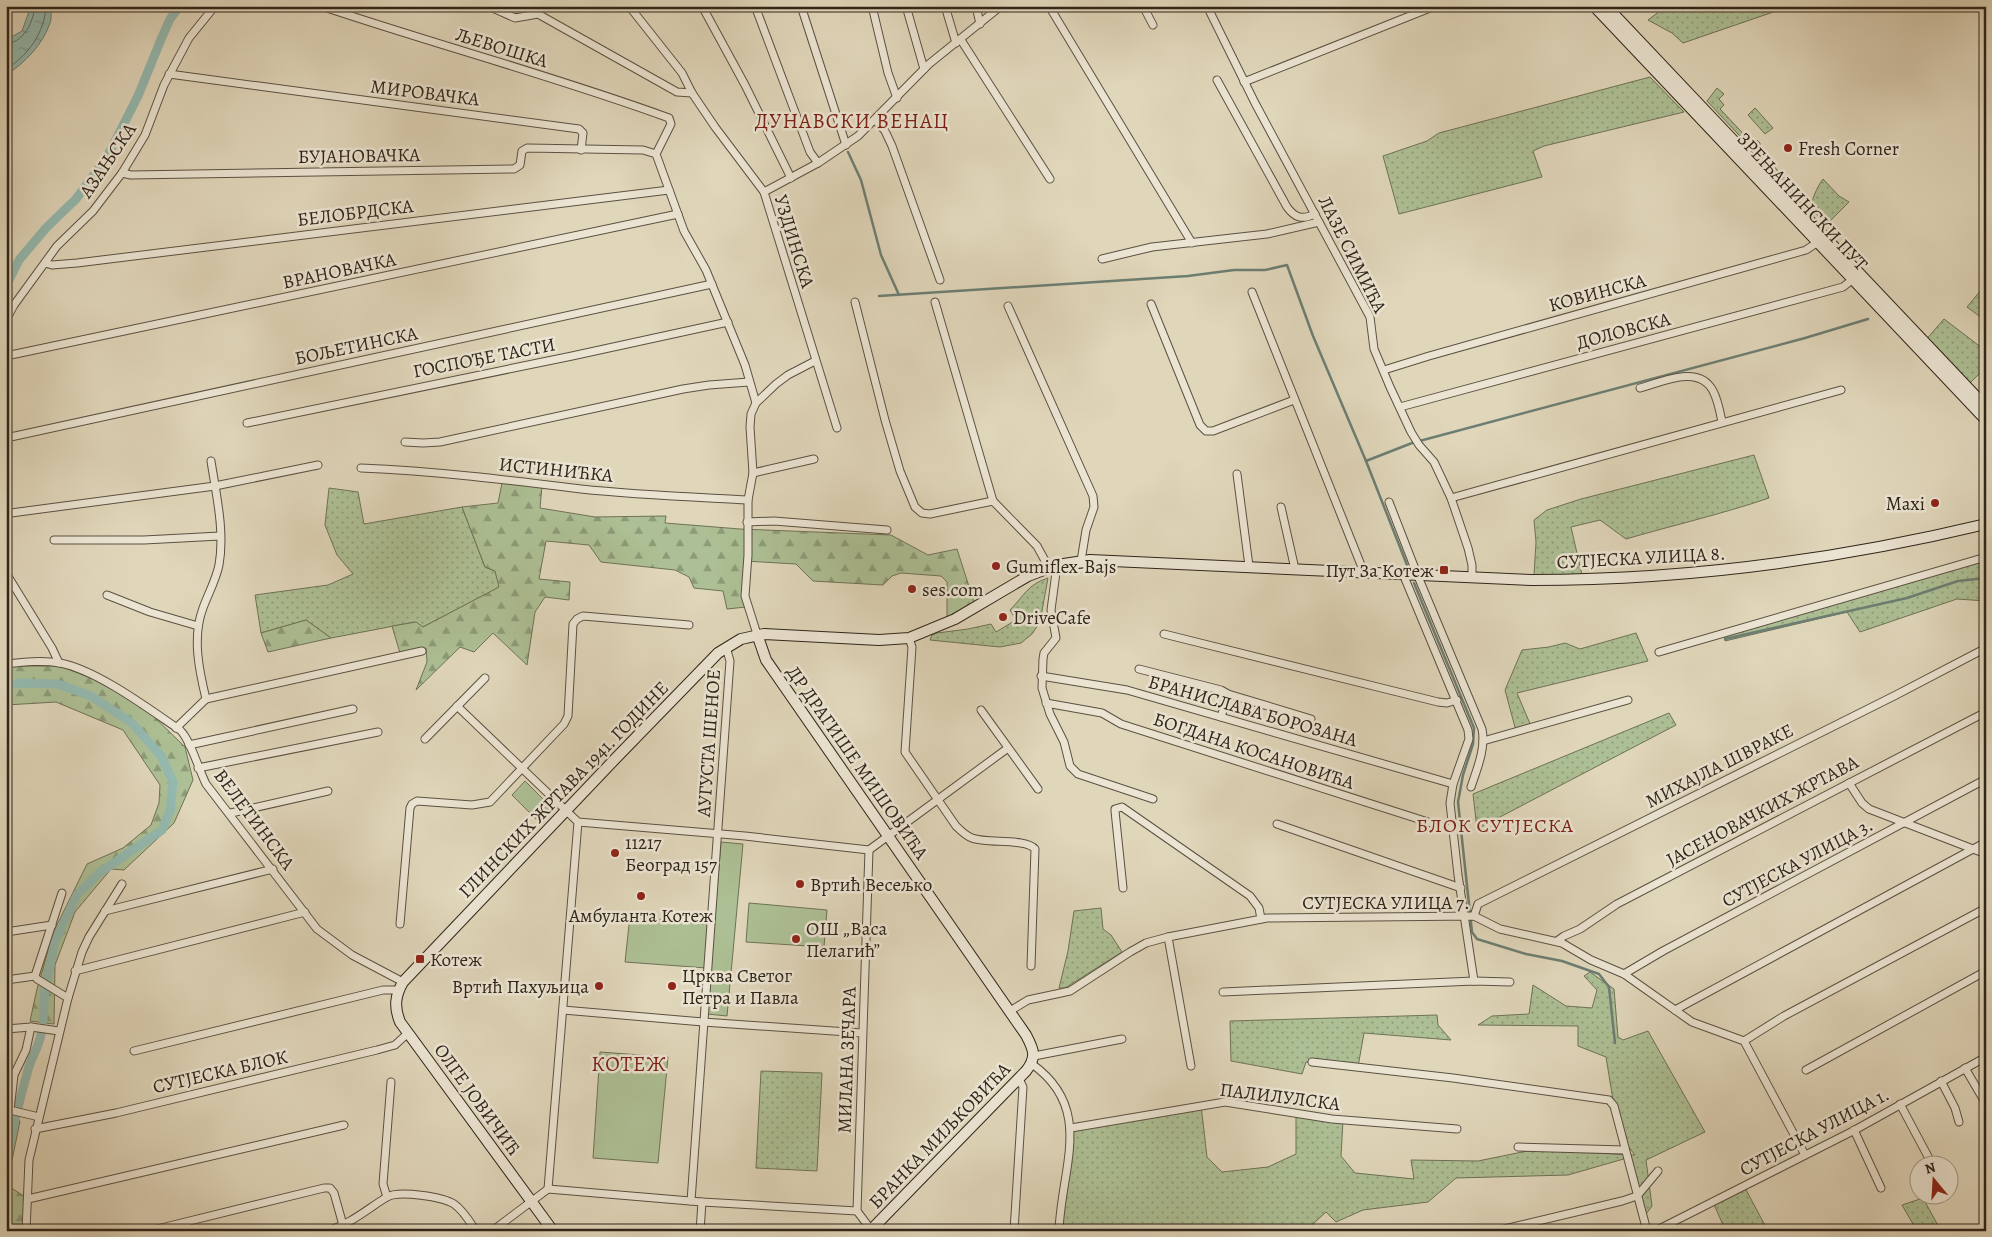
<svg xmlns="http://www.w3.org/2000/svg" width="1992" height="1237" font-family="Alegreya,serif">
<style>
.grass{fill:url(#grass-dots);stroke:#6e7257}
.forest{fill:url(#forest-firs);stroke:#6e7257}
.park{fill:#adbf94;stroke:#6e7257}
.water{fill:url(#water-ripples);stroke:#6c7e73}
.lines{fill:none;stroke-linecap:round;stroke-linejoin:round}
.shore{stroke:#626f64;stroke-width:1}
.stream{stroke:#6c7e73;stroke-width:2.5}
.canal{stroke:#94b9af;stroke-width:9}
.street-casing{stroke:#5b5142;stroke-width:9}
.secondary-casing{stroke:#2f251a;stroke-width:12}
.street{stroke:#ebe4d2;stroke-width:7}
.secondary{stroke:#ebe4d2;stroke-width:10}
.poi-dot{fill:#8f2418;stroke:#ebe4d2;stroke-width:2}
.labels{text-anchor:middle;stroke-width:5;stroke-linejoin:round;paint-order:stroke}
.street-label{font-size:19px;fill:#2f251a;stroke:#ebe4d2}
.poi-label{font-size:19px;fill:#2f251a;stroke:#ebe4d2;text-anchor:start}
.neighbourhood-label{font-size:20px;letter-spacing:1px;fill:#7a1f14;stroke:#ebe4d2}
.quarter-label{font-size:21px;letter-spacing:1px;fill:#7a1f14;stroke:#ebe4d2}
</style>
<defs>
<pattern id="grass-dots" width="8" height="8" patternUnits="userSpaceOnUse" patternTransform="scale(1.25)"><rect width="8" height="8" fill="#adbf94"/><path d="M2 2h.1M6 6h.1" fill="none" stroke="#8d9b78" stroke-width="1.8" stroke-linecap="round"/></pattern>
<pattern id="forest-firs" width="22" height="20" patternUnits="userSpaceOnUse" patternTransform="scale(1.25)"><rect width="22" height="20" fill="#adbf94"/><path d="M5 1l3.5 6h-7zM16 11l3.5 6h-7z" fill="#8d9b78"/></pattern>
<pattern id="water-ripples" width="26" height="14" patternUnits="userSpaceOnUse" patternTransform="scale(1.25)"><rect width="26" height="14" fill="#94b9af"/><path d="M2 4q2-2 4 0t4 0M15 11q2-2 4 0t4 0" fill="none" stroke="#79968e"/></pattern>
</defs>
<rect width="100%" height="100%" fill="#e0d6ba"/>
<filter id="stains"><feTurbulence type="fractalNoise" baseFrequency=".004" numOctaves="4"/><feColorMatrix values="0 0 0 0 .2 0 0 0 0 .09 0 0 0 0 .02 0 0 0 .5 -.17"/></filter>
<radialGradient id="worn" r=".72"><stop offset=".6" stop-color="#630" stop-opacity="0"/><stop offset="1" stop-color="#630" stop-opacity=".3"/></radialGradient>
<g class="grass">
<polygon points="1661,6 1785,6 1782,9 1683,43 1672,33 1648,20 1660,11"/>
<polygon points="1650,77 1684,112 1544,146 1533,151 1542,177 1399,214 1383,156 1427,141 1439,133"/>
<polygon points="1717,88 1724,94 1719,99 1724,105 1720,109 1753,144 1757,140 1760,143 1760,148 1753,150 1707,101"/>
<polygon points="1755,108 1773,128 1765,134 1748,115"/>
<polygon points="1762,159 1770,162 1800,195 1802,200"/>
<path d="M1823 179 1839 196 1849 202 1827 224C1823 220 1816 215 1813 210 1809 202 1818 186 1823 179Z"/>
<polygon points="1986,284 1986,321 1967,307"/>
<polygon points="1944,319 1986,351 1986,370 1984,369 1966,387 1924,342"/>
<path d="M1754 455 1769 498C1722 514 1674 525 1626 539L1600 520 1571 527 1582 575H1534L1536 542 1534 520 1547 510 1581 499Z"/>
<polygon points="329,488 358,492 364,524 462,507 485,567 495,571 500,587 417,630 415,622 331,638 306,620 261,633 255,595 328,585 353,574 337,555 325,525"/>
<polygon points="1986,558 1986,601 1957,599 1860,632 1847,612 1725,641 1724,636 1715,635 1773,622"/>
<path d="M1048 578 1040 622 1032 634 1021 643 1000 647 930 640 932 635 937 633 968 629 991 624 996 632 1016 620 1010 610C1024 596 1028 584 1048 578Z"/>
<polygon points="1636,633 1648,661 1517,693 1531,726 1516,731 1505,690 1522,650 1549,647 1565,643 1580,649"/>
<polygon points="1669,713 1676,725 1477,829 1473,794"/>
<polygon points="1101,908 1103,929 1111,935 1122,952 1065,988 1059,988 1068,951 1074,911"/>
<polygon points="1590,972 1614,989 1618,1037 1623,1040 1648,1031 1705,1132 1646,1160 1652,1206 1643,1218 1627,1158 1568,1175 1456,1178 1428,1202 1363,1210 1336,1222 1326,1212 1313,1224 1313,1231 1059,1231 1071,1128 1201,1105 1207,1157 1222,1172 1268,1167 1296,1154 1296,1114 1343,1120 1341,1156 1355,1173 1414,1179 1411,1160 1478,1161 1532,1150 1635,1155 1623,1140 1614,1106 1606,1057 1578,1046 1578,1026 1478,1025 1492,1016 1529,1014 1533,985 1566,1006 1592,1008 1597,990 1584,976"/>
<polygon points="1437,1015 1438,1025 1451,1040 1364,1033 1358,1067 1306,1062 1302,1074 1231,1061 1230,1021"/>
<polygon points="761,1071 822,1073 817,1171 756,1168"/>
<polygon points="1744,1186 1768,1231 1728,1231 1723,1225 1713,1202"/>
<polygon points="1923,1198 1941,1231 1917,1231 1902,1205"/>
</g>
<g class="forest">
<polygon points="502,483 542,486 540,508 595,517 666,516 665,523 740,529 891,535 928,555 957,549 974,602 947,617 947,582 941,576 901,573 892,576 883,585 813,581 796,564 745,561 746,607 727,609 723,591 694,588 689,577 675,570 601,562 589,545 546,541 539,579 570,582 569,600 545,597 535,612 527,665 493,633 474,652 460,647 416,690 427,662 426,648 400,653 392,626 416,622 423,627 499,587 495,571 485,567 462,507 498,503"/>
<polygon points="306,620 331,638 268,652 261,633"/>
<polygon points="15,666 60,666 106,684 146,709 185,747 193,780 174,823 124,870 111,869 75,912 55,965 54,1024 30,1021 37,989 54,931 87,864 123,848 151,825 159,803 160,785 123,730 56,702 6,705 6,668"/>
<polygon points="10,1116 20,1121 7,1185 28,1199 23,1231 6,1231 6,1123"/>
</g>
<g class="park">
<polygon points="525,781 551,807 537,820 512,795"/>
<polygon points="721,842 743,844 727,1016 707,1014"/>
<polygon points="749,903 827,910 824,947 746,942"/>
<polygon points="630,916 710,925 707,968 625,962"/>
<polygon points="600,1052 668,1057 658,1163 593,1158"/>
</g>
<path class="water" d="M31 6H51C51 11 52 18 50 23 43 44 25 63 6 75V40L22 31Z"/>
<g class="lines">
<g class="shore">
<path d="M6 44C24 42 33 23 35 6"/>
<path d="M6 69C28 56 45 32 46 6"/>
</g>
<g class="stream">
<polyline points="848,152 861,180 881,255 899,295"/>
<polyline points="879,296 1188,276 1234,270 1265,270 1287,265 1313,336 1366,461 1412,443 1805,338 1868,319"/>
<polyline points="1366,461 1407,565"/>
<polyline points="1414,583 1474,728 1473,744 1463,775 1458,802 1472,932 1477,939 1526,954 1562,961 1599,974 1609,987 1615,1043"/>
<polyline points="1725,639 1907,598 1958,581 1986,578"/>
</g>
<g class="canal">
<polyline points="6,286 19,260 46,228 76,199 107,157 138,96 162,37 170,19 180,6"/>
<polyline points="6,686 18,683 58,684 91,696 132,723 161,756 173,782 170,811 162,830 99,873 77,895 55,941 45,989 43,1020"/>
<path d="M6 1162C12 1131 19 1101 28 1070 31 1058 39 1047 41 1034"/>
</g>
<defs>
<g id="street">
<path d="M321 6C437 45 554 76 669 118L671 124 656 154 684 231 706 270 745 365 756 403"/>
<polyline points="488,6 515,18 538,14 677,92 692,93"/>
<polyline points="629,6 682,73 692,93 715,127 764,192 837,428"/>
<polyline points="702,6 745,85 791,178"/>
<polyline points="755,6 810,152 818,163"/>
<polyline points="801,6 846,145"/>
<polyline points="872,6 888,73 897,98"/>
<polyline points="906,6 924,69"/>
<polyline points="945,6 956,43"/>
<polyline points="976,6 980,24"/>
<polyline points="1049,6 1192,243"/>
<polyline points="1143,6 1153,25"/>
<polyline points="1207,6 1255,103 1370,317 1374,349 1390,387 1411,432 1419,445 1434,462 1451,498 1468,548 1472,565 1472,577"/>
<polyline points="961,40 1050,179"/>
<polyline points="169,74 579,129 583,133 581,150"/>
<path d="M1217 80 1287 207C1295 218 1302 220 1315 214"/>
<polyline points="1244,82 1435,6"/>
<polyline points="875,120 885,131 892,146 940,280"/>
<polyline points="122,173 131,175 514,169 520,165 522,151 527,148 643,150 656,154"/>
<polyline points="764,192 818,163 858,136 929,64 1001,6"/>
<polyline points="1102,259 1152,247 1267,234 1319,222"/>
<polyline points="45,263 52,265 77,263 669,190"/>
<polyline points="1252,292 1361,565 1362,571"/>
<polyline points="855,302 885,420 900,471 915,507 922,513 930,514 993,501"/>
<polyline points="935,302 993,501 1037,546 1049,568"/>
<polyline points="1151,304 1200,425 1206,431 1213,431 1294,400"/>
<polyline points="1008,306 1093,496 1094,507 1086,530 1081,561"/>
<polyline points="6,320 14,305 57,246 93,211 122,173 145,135 164,85 189,38 215,6"/>
<polyline points="6,356 678,214"/>
<polyline points="1384,370 1429,356 1806,250 1818,242"/>
<path d="M1640 388C1662 382 1699 364 1713 391 1718 400 1720 412 1722 422"/>
<polyline points="1400,407 1843,287 1852,280"/>
<polyline points="247,423 572,356 728,322"/>
<polyline points="6,438 712,284"/>
<polyline points="405,442 423,443 440,442 683,389 709,385 749,382"/>
<path d="M361 468C435 471 508 480 581 489 637 495 693 497 748 500"/>
<polyline points="753,473 814,459"/>
<polyline points="1237,474 1249,566"/>
<polyline points="1451,498 1841,390"/>
<path d="M1389 502 1417 574 1482 729C1486 748 1477 769 1471 787"/>
<polyline points="1281,507 1295,569"/>
<polyline points="11,513 215,486 318,465"/>
<polyline points="747,522 774,521 887,530"/>
<polyline points="54,540 144,540 220,536"/>
<polyline points="1057,565 1051,610 1056,638 1044,653 1043,659 1042,688 1050,714 1064,742 1070,766 1078,774 1153,799"/>
<polyline points="6,573 52,648 59,663"/>
<polyline points="1403,574 1468,730 1469,739 1453,784 1450,803 1458,875 1474,981"/>
<polyline points="107,595 150,612 198,626"/>
<polyline points="757,634 745,596 748,555 748,500 753,473 750,427 751,414 756,403 776,384 788,375 815,361"/>
<polyline points="1164,634 1438,702 1447,703 1457,700"/>
<path d="M909 638 912 647 905 752 956 826C961 831 966 836 972 838 987 844 1026 838 1035 849L1031 966"/>
<polyline points="1659,652 1986,557"/>
<path d="M6 664C24 662 42 660 60 663 97 670 149 709 180 730 190 739 199 770 206 784L317 929 352 955 403 982"/>
<polyline points="1139,669 1221,690 1228,694 1311,719"/>
<polyline points="1041,676 1127,690 1453,784"/>
<polyline points="206,699 422,651"/>
<polyline points="1046,703 1102,713 1121,724 1453,830"/>
<polyline points="457,706 578,822 745,836 869,850"/>
<polyline points="981,710 1038,789"/>
<polyline points="1221,717 1228,694"/>
<path d="M176 728 206 699C199 670 192 637 203 608 208 594 216 580 219 565 225 531 216 494 211 461"/>
<polyline points="425,739 485,678"/>
<polyline points="1483,741 1628,700"/>
<polyline points="189,745 353,709"/>
<polyline points="198,768 378,732"/>
<polyline points="1849,783 1862,803 1869,809 1986,854"/>
<polyline points="231,813 328,791"/>
<polyline points="1277,824 1461,888"/>
<polyline points="869,850 1008,748"/>
<polyline points="1123,888 1115,811 1115,809 1122,807 1250,896 1259,908 1261,919"/>
<polyline points="105,911 273,869"/>
<polyline points="1474,916 1478,904 1896,695 1986,648"/>
<polyline points="400,924 410,808 412,804 417,801 472,805 490,802 564,724 568,716 573,624 577,619 583,616 689,625"/>
<polyline points="6,932 52,925"/>
<polyline points="1168,937 1191,1066"/>
<polyline points="1557,941 1564,936 1580,929 1617,904 1986,712"/>
<polyline points="75,971 305,912"/>
<polyline points="1624,974 1663,951 1986,779"/>
<polyline points="35,976 62,893"/>
<polyline points="35,976 37,979 68,998"/>
<polyline points="6,980 35,976"/>
<polyline points="1223,992 1474,981 1510,982"/>
<polyline points="563,1010 703,1022 862,1033"/>
<polyline points="1675,1010 1986,842"/>
<polyline points="1010,1011 1028,1000 1070,991 1130,952 1146,943 1168,937 1267,918 1474,916 1500,929 1562,943 1591,960 1624,974 1692,1022 1744,1041 1805,1155"/>
<polyline points="6,1029 31,1027 59,1031"/>
<polyline points="1744,1041 1784,1016 1986,908"/>
<polyline points="134,1051 383,990 398,990"/>
<polyline points="1034,1056 1122,1039"/>
<polyline points="1312,1062 1453,1078 1609,1100 1614,1106 1647,1231"/>
<path d="M1032 1064C1095 1109 1061 1168 1059 1231"/>
<polyline points="1965,1068 1986,1104"/>
<polyline points="1806,1070 1986,971"/>
<polyline points="1941,1081 1955,1108 1959,1122"/>
<polyline points="1900,1104 1932,1164"/>
<polyline points="10,1110 39,1117"/>
<polyline points="6,1114 10,1110 14,1075 26,1050 31,1027"/>
<polyline points="1071,1128 1225,1102 1332,1119 1457,1129"/>
<polyline points="35,1129 116,1113 377,1050 395,1045 408,1033"/>
<polyline points="1854,1130 1881,1188"/>
<polyline points="1518,1147 1625,1150"/>
<polyline points="548,1189 578,822"/>
<polyline points="1637,1196 1658,1171"/>
<polyline points="387,1197 383,1184 391,1082"/>
<polyline points="28,1199 344,1125"/>
<polyline points="691,1201 730,661 726,647"/>
<polyline points="857,1211 869,850"/>
<polyline points="26,1231 29,1160 68,998 82,952 89,937 122,884"/>
<polyline points="149,1231 324,1188 330,1188 334,1193 343,1225"/>
<path d="M327 1231C351 1224 367 1209 387 1197 399 1190 443 1197 454 1204 463 1210 470 1222 476 1231"/>
<polyline points="492,1231 548,1189 702,1202 857,1211 872,1231"/>
<polyline points="700,1231 702,1202"/>
<polyline points="1014,1231 1023,1087 1019,1079"/>
<polyline points="1496,1231 1622,1201 1637,1196"/>
<polyline points="1655,1231 1853,1131 1986,1057"/>
</g>
<g id="secondary">
<polyline points="1594,6 1986,420"/>
<polyline points="1606,6 1986,407"/>
<path d="M757 634 766 660 1026 1035C1034 1050 1037 1057 1026 1071L870 1231"/>
<path d="M553 1231 400 1022C394 1007 395 996 403 982L615 759 718 653 741 639 764 634 879 640 909 638 955 619 1028 576 1057 565 1090 560 1532 580C1685 580 1836 560 1986 524"/>
</g>
</defs>
<use href="#street" class="street-casing"/>
<use href="#secondary" class="secondary-casing"/>
<use href="#street" class="street"/>
<use href="#secondary" class="secondary"/>
</g>
<g class="poi-dot">
<circle cx="1788" cy="148" r="5"/>
<circle cx="1935" cy="503" r="5"/>
<circle cx="996" cy="566" r="5"/>
<rect x="1439" y="565" width="10" height="10" rx="2.5"/>
<circle cx="912" cy="589" r="5"/>
<circle cx="1003" cy="617" r="5"/>
<circle cx="615" cy="853" r="5"/>
<circle cx="800" cy="884" r="5"/>
<circle cx="641" cy="896" r="5"/>
<circle cx="796" cy="939" r="5"/>
<rect x="415" y="954" width="10" height="10" rx="2.5"/>
<circle cx="599" cy="986" r="5"/>
<circle cx="672" cy="986" r="5"/>
</g>
<g class="labels">
<g class="street-label">
<text transform="translate(502 47) rotate(17)" y="7">ЉЕВОШКА</text>
<text transform="translate(425 92) rotate(7)" y="7">МИРОВАЧКА</text>
<text transform="translate(359 155) rotate(-1)" y="7">БУЈАНОВАЧКА</text>
<text transform="translate(107 160) rotate(-56)" y="7">АЗАЊСКА</text>
<text transform="translate(1803 201) rotate(47)" y="7">ЗРЕЊАНИНСКИ ПУТ</text>
<text transform="translate(355 212) rotate(-7)" y="7">БЕЛОБРДСКА</text>
<text transform="translate(795 241) rotate(73)" y="7">УЗДИНСКА</text>
<text transform="translate(1353 254) rotate(63)" y="7">ЛАЗЕ СИМИЋА</text>
<text transform="translate(339 270) rotate(-12)" y="7">ВРАНОВАЧКА</text>
<text transform="translate(1597 292) rotate(-15)" y="7">КОВИНСКА</text>
<text transform="translate(1623 330) rotate(-15)" y="7">ДОЛОВСКА</text>
<text transform="translate(356 345) rotate(-12)" y="7">БОЉЕТИНСКА</text>
<text transform="translate(484 357) rotate(-11)" y="7">ГОСПОЂЕ ТАСТИ</text>
<text transform="translate(556 469) rotate(6)" y="7">ИСТИНИЋКА</text>
<text transform="translate(1641 557) rotate(-3)" y="7">СУТЈЕСКА УЛИЦА 8.</text>
<text transform="translate(1253 710) rotate(16)" y="7">БРАНИСЛАВА БОРОЗАНА</text>
<text transform="translate(708 743) rotate(-86)" y="7">АУГУСТА ШЕНОЕ</text>
<text transform="translate(1254 750) rotate(18)" y="7">БОГДАНА КОСАНОВИЋА</text>
<text transform="translate(858 762) rotate(55)" y="7">ДР ДРАГИШЕ МИШОВИЋА</text>
<text transform="translate(1719 765) rotate(-27)" y="7">МИХАЈЛА ШВРАКЕ</text>
<text transform="translate(563 789) rotate(-46)" y="7">ГЛИНСКИХ ЖРТАВА 1941. ГОДИНЕ</text>
<text transform="translate(1762 810) rotate(-28)" y="7">ЈАСЕНОВАЧКИХ ЖРТАВА</text>
<text transform="translate(255 819) rotate(53)" y="7">ВЕЛЕТИНСКА</text>
<text transform="translate(1797 862) rotate(-28)" y="7">СУТЈЕСКА УЛИЦА 3.</text>
<text x="1386" y="909">СУТЈЕСКА УЛИЦА 7.</text>
<text transform="translate(846 1060) rotate(-88)" y="7">МИЛАНА ЗЕЧАРА</text>
<text transform="translate(220 1071) rotate(-13)" y="7">СУТЈЕСКА БЛОК</text>
<text transform="translate(1280 1096) rotate(7)" y="7">ПАЛИЛУЛСКА</text>
<text transform="translate(478 1099) rotate(54)" y="7">ОЛГЕ ЈОВИЧИЋ</text>
<text transform="translate(1814 1131) rotate(-28)" y="7">СУТЈЕСКА УЛИЦА 1.</text>
<text transform="translate(939 1135) rotate(-46)" y="7">БРАНКА МИЉКОВИЋА</text>
</g>
<g class="poi-label">
<text x="1798" y="155">Fresh Corner</text>
<text x="1925" y="510" text-anchor="end">Maxi</text>
<text x="1006" y="573">Gumiflex-Bajs</text>
<text x="1434" y="577" text-anchor="end">Пут За Котеж</text>
<text x="922" y="596">ses.com</text>
<text x="1013" y="624">DriveCafe</text>
<text x="625" y="849">11217<tspan x="625" dy="22">Београд 157</tspan></text>
<text x="810" y="891">Вртић Весељко</text>
<text x="641" y="922" text-anchor="middle">Амбуланта Котеж</text>
<text x="806" y="935">ОШ „Васа<tspan x="806" dy="22">Пелагић”</tspan></text>
<text x="430" y="966">Котеж</text>
<text x="682" y="982">Црква Светог<tspan x="682" dy="22">Петра и Павла</tspan></text>
<text x="589" y="993" text-anchor="end">Вртић Пахуљица</text>
</g>
<g class="neighbourhood-label">
<text x="1495" y="832">БЛОК СУТЈЕСКА</text>
</g>
<g class="quarter-label">
<text x="852" y="128">ДУНАВСКИ ВЕНАЦ</text>
<text x="629" y="1071">КОТЕЖ</text>
</g>
</g>
<rect width="1992" height="1237" fill="none" stroke="#e0d6ba" stroke-width="25"/>
<rect x="8" y="8" width="1977" height="1222" fill="none" stroke="#2f251a" stroke-width="2.5"/>
<rect x="12" y="12" width="1967" height="1212" fill="none" stroke="#2f251a"/>
<g transform="translate(1934 1180) rotate(342)"><circle r="24" fill="#ebe4d2" stroke="#a09888"/>
<path d="M0-4L9 19L0 12L-9 19Z" fill="#8f2418"/>
<text y="-8" font-size="14" font-weight="bold" text-anchor="middle" fill="#2f251a">N</text>
</g>
<rect width="100%" height="100%" filter="url(#stains)"/>
<rect width="100%" height="100%" fill="url(#worn)"/>
</svg>
